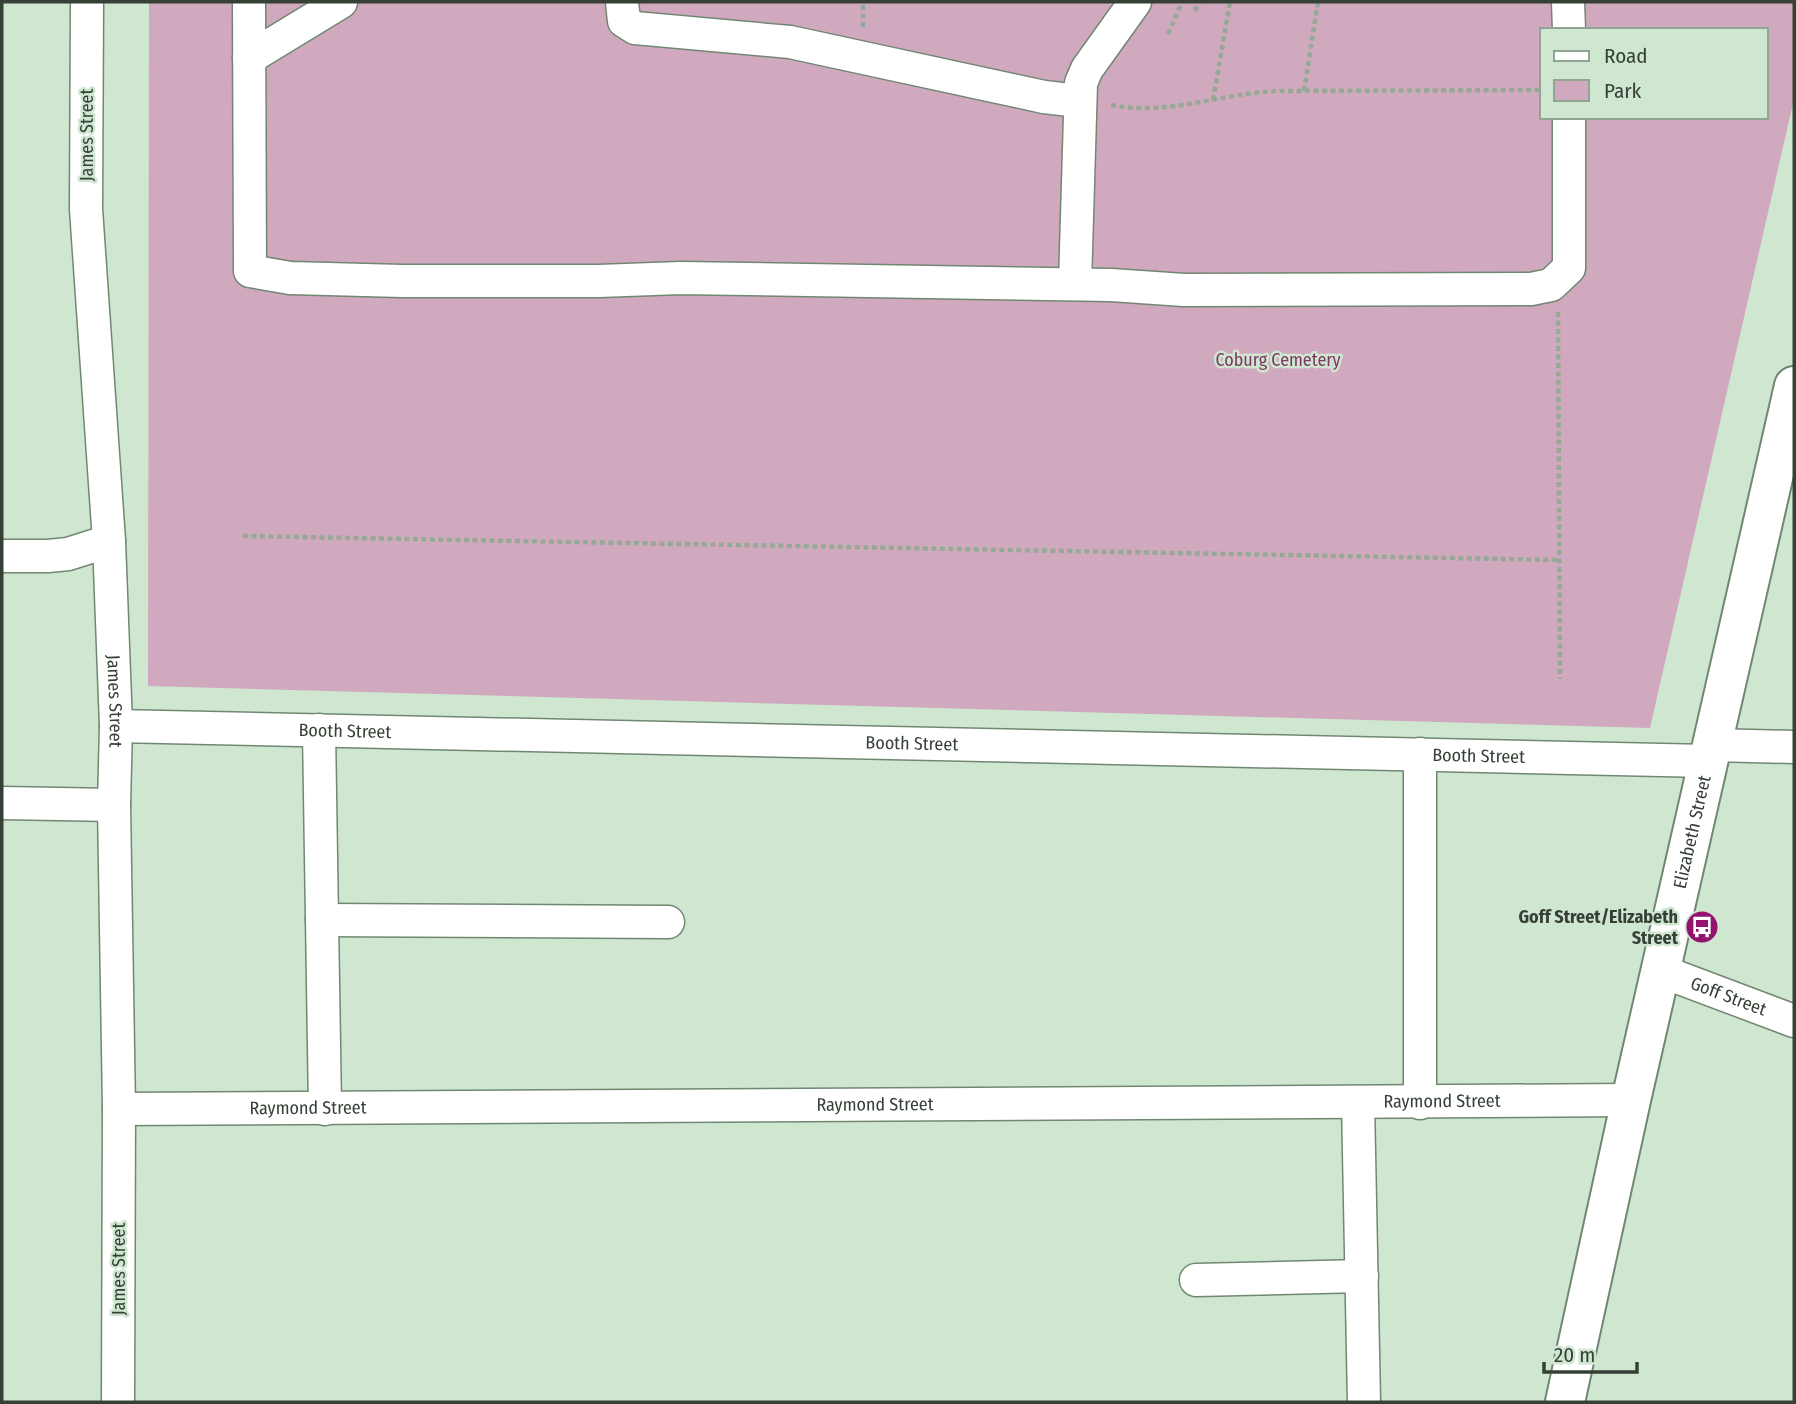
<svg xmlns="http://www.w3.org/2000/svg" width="1796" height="1404" font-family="'Fira Sans Condensed',sans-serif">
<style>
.green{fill:#d0a9be;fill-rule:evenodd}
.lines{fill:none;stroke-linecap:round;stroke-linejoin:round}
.minor-casing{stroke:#718772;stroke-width:35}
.major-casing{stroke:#718772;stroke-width:42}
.path{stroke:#96a996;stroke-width:4.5;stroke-dasharray:5 3.5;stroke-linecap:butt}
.minor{stroke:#fff;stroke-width:32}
.major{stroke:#fff;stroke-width:38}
.labels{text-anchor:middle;stroke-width:5;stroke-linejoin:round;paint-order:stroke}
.street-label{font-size:18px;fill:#364036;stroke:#cfe7d0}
.park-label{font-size:18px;fill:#803765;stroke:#cfe7d0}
.poi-label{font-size:18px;font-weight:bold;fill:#364036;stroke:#cfe7d0;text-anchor:end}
</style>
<rect width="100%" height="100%" fill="#cfe7d0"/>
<path class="green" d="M149 2H1794V99L1650 728 148 686ZM1542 30H1766V117H1542Z"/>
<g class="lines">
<defs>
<g id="minor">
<path id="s1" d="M87 2 86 209 109 541 116 726 114 805 119 1109 118 1402"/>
<polyline points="249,2 250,271 290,278 402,281 599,281 680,278 1111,285 1184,290 1531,289 1551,285 1569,268 1569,117"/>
<polyline points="622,2 624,21 635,28 790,42 1044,97 1079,101"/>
<polyline points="1568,2 1569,30"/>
<polyline points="249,58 341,2"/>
<polyline points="1075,284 1081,83 1087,69 1135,2"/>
<polyline points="2,556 48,556 68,554 109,541"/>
<path id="s2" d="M116 726 1708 761"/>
<polyline points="319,730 325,1109"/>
<polyline points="1712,745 1794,747"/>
<polyline points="1420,754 1420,1103"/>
<polyline points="2,803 114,805"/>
<polyline points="322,920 668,922"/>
<path id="s3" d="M1661 971 1794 1021"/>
<polyline points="1358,1102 1364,1402"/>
<path id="s4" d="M119 1109 1631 1100"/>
<polyline points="1196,1280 1362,1276"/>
</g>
<g id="major">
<path id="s5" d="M1565 1402 1631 1100 1794 386"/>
</g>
</defs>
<use href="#minor" class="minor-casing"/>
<use href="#major" class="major-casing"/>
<g class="path">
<polyline points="1195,11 1199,2"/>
<polyline points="863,27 863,2"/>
<polyline points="1168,34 1182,2"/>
<polyline points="1304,91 1318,2"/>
<polyline points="1213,100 1230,2"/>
<path d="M1111 105C1167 116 1219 94 1275 91L1542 90"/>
<polyline points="1558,312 1560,679"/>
<polyline points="243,536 1560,560"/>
</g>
<use href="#minor" class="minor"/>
<use href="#major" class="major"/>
</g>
<defs>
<symbol id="bus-disc" viewBox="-11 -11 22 22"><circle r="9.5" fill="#93136e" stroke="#cfe7d0"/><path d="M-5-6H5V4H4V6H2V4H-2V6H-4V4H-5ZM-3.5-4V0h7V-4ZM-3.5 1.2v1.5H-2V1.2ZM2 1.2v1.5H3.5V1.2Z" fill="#fff"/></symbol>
</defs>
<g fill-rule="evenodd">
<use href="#bus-disc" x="1683" y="908" width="38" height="38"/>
</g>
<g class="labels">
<g class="street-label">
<text transform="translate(87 135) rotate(-90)" y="6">James Street</text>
<text dy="6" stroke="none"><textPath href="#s1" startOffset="700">James Street</textPath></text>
<text dy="6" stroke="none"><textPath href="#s2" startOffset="229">Booth Street</textPath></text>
<text dy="6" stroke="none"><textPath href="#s2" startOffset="796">Booth Street</textPath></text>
<text dy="6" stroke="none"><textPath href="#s2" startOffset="1363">Booth Street</textPath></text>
<text dy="6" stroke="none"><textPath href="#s5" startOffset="584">Elizabeth Street</textPath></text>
<text dy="6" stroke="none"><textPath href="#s3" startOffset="72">Goff Street</textPath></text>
<text dy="6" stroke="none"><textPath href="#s4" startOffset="1323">Raymond Street</textPath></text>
<text dy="6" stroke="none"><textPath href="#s4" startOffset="756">Raymond Street</textPath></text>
<text dy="6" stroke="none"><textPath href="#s4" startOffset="189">Raymond Street</textPath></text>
<text transform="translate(119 1269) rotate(-90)" y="6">James Street</text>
</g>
<g class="park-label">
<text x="1278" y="366">Coburg Cemetery</text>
</g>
<g class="poi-label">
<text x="1678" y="923">Goff Street/Elizabeth<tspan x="1678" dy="21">Street</tspan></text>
</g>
</g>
<rect width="1796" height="1404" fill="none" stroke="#364036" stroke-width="7"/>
<rect x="1540" y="28" width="228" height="91" fill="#cfe7d0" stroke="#92a492" stroke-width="2"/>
<rect x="1554" y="51" width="35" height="10" fill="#ffffff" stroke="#92a492" stroke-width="2"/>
<text x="1604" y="63" font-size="21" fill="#364036">Road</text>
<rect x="1554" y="80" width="35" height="21" fill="#d0a9be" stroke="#92a492" stroke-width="2"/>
<text x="1604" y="98" font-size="21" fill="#364036">Park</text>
<path d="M1544 1362v10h93v-10" fill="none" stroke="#364036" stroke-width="3.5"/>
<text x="1554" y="1362" font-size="21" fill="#364036" stroke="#cfe7d0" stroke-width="5" paint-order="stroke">20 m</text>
</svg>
